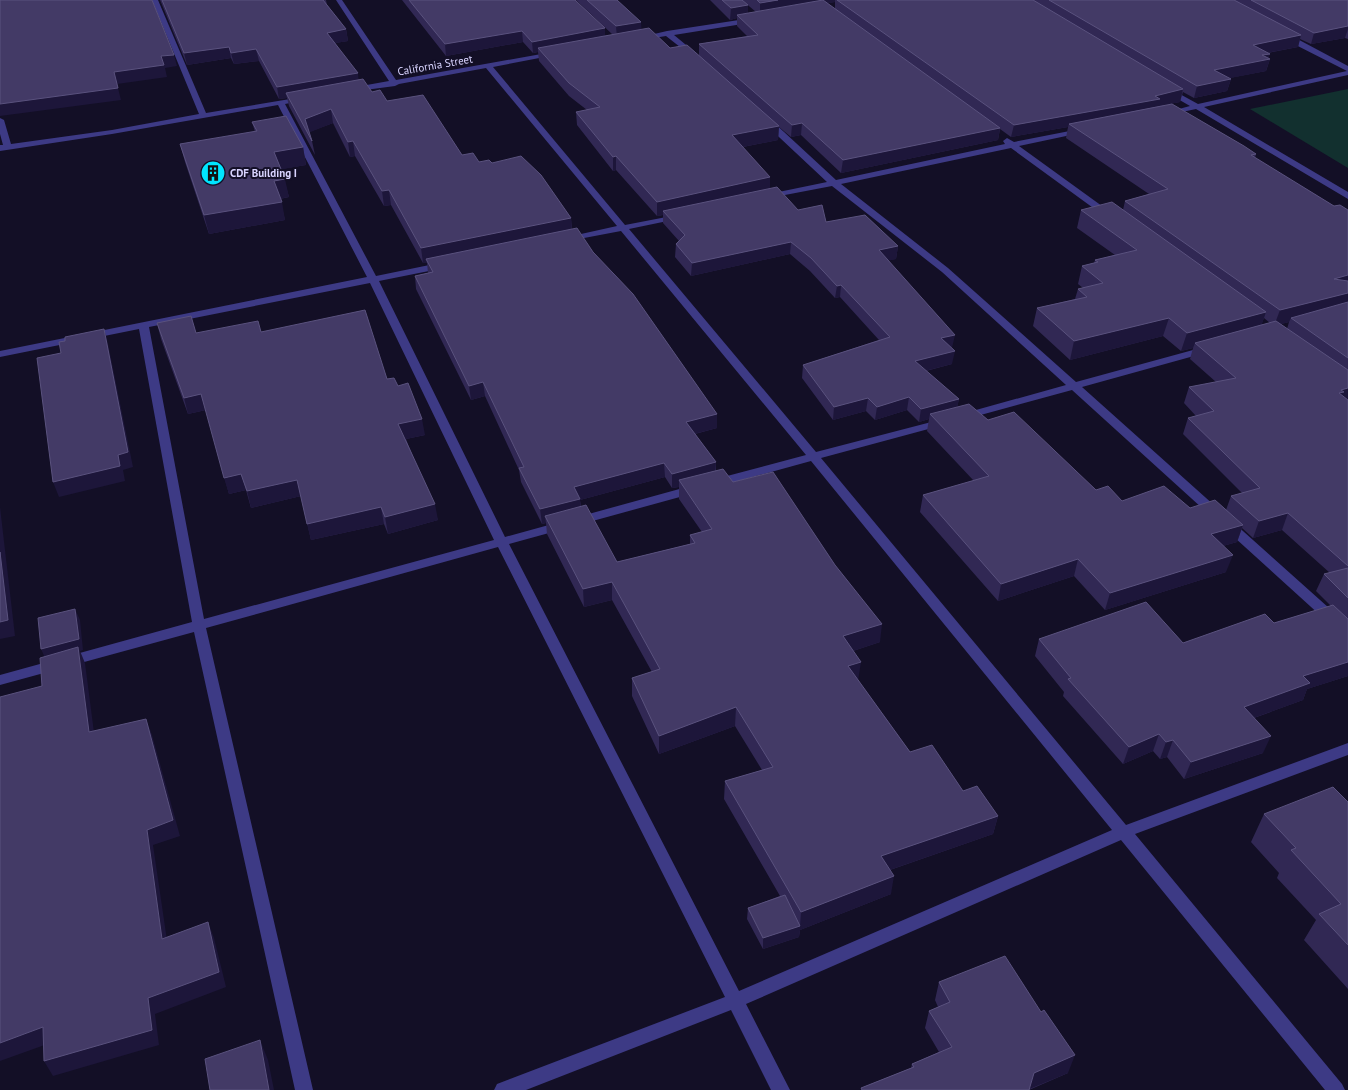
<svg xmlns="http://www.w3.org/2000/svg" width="1348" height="1090" font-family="'PT Sans',sans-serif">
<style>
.green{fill:#12302f}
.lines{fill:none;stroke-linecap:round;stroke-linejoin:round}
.minor{fill:#3d3a85;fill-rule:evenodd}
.wall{fill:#312854;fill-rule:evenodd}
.shaded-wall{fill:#1d163a}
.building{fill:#433a66;stroke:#5a527e}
.labels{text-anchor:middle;stroke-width:4;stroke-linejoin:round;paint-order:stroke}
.far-street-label{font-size:11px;fill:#d9d4ff;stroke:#130f26}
.far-poi-label{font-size:11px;font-weight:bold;fill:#d9d4ff;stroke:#130f26;text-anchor:start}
</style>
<rect width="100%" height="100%" fill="#130f26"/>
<polygon class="green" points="1348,89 1348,168 1250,109"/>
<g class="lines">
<g class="minor">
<path d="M152 0H158L206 113 290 99V103L285 104 376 276 444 262 449 265 444 268 379 281 505 537 694 485 700 489 698 492 509 544 739 991 1112 830 811 461 716 487 712 486 710 483 712 480 806 455 621 231 563 242V238L617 226 486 68 399 84 395 86 350 92V88L389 81 336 0H342L396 80 558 51 559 53 555 55 493 67 625 225 682 214V218L629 229 816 452 939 420H947L949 422 947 424 821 458 1126 825 1348 743V755L1135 834 1342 1084 1345 1090H1325L1121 840 746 1004 790 1090H771L731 1010 526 1090H494L497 1084 725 997 498 547 206 628 313 1090H295L194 632 0 685V675L192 622 139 329 0 357V351L367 277 278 105 112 134 0 151V145H3L0 134V118L4 120 11 144 112 130 199 114ZM370 283 494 540 204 619 149 327Z"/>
<polygon points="752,18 756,20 755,22 674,35 697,54 697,58 694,58 666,36 641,40 637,38 667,31"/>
<polygon points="1282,34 1288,34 1348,66 1348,75 1204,107 1348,192 1348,199 1196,109 1168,115 1164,113 1190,106 1164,91 1164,87 1167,87 1198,104 1347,71 1282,38"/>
<polygon points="764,119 770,119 836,180 1005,144 1003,141 1007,138 1014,142 1085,128 1085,132 1019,146 1113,214 1113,218 1107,218 1011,148 841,184 948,268 1076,382 1204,347 1212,347 1212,351 1082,387 1348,625 1348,638 1343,636 1072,390 966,419 958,419 956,417 958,415 1066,385 942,272 832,186 764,199 764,195 827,182 764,123"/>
</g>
</g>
<g class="wall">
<path d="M160 0H326L327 5 346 29 348 41 335 43 359 80 372 92 387 101 462 155 479 162 492 163 571 218 572 230 593 252 717 414V428L695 434 716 462V471L733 482 880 642 853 651 858 680 910 752 998 816 993 834 890 870 891 894 800 930 799 937 763 949 747 919 748 908 780 896 724 799 725 781 762 770 735 726 659 754 632 696V678L652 672 612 600 584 607 547 534 546 523 542 524 521 482 519 470 485 396 471 400 416 289 415 276 428 273 427 263H423L391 205 384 206 355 156 350 157 333 123 309 132 312 141 315 155 289 106 287 98 279 99 259 61 234 64 231 58 187 65ZM665 477 672 488 679 487V499L702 532 690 535V544L617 562 581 507 580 500Z"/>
<path d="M402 0H575L605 28V36L613 35 576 0H617L641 30 670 48 699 55V44L747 36 737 26V18L730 20 710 0H1348V39L1345 38 1311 44 1300 39 1298 47 1268 53 1269 59H1270L1266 71 1229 78 1231 79 1227 91 1194 98 1183 92 1180 102 1163 105 1256 154 1255 158 1334 206 1348 210V676L1307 689 1303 700 1254 718 1263 753 1184 779 1167 757 1160 759 1153 751 1123 764 1063 696 1064 692 1035 656 1039 639 1183 643 1274 623 1331 606 1316 591 1324 574 1330 573 1282 530 1253 538 1242 528 1237 542 1223 546 1226 572 1105 610 1074 576 998 601 920 512 923 495 974 481 927 431 929 419 919 422 907 410 875 420 866 411 833 420 802 378 803 365 879 340 840 297 835 298 810 271 790 254 691 276 675 257 676 244 679 241 663 223V215L657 216 616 170 613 171 577 125 576 112 587 110 569 96 539 61 538 52 533 53 523 42 446 56ZM743 1 756 12 748 13ZM835 2V9L827 3ZM779 127 791 137 801 135 841 173 998 140 1000 129 1011 137 1068 127 1066 138 1149 194 1125 201 1123 210H1081L1077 228 1115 255 1095 260 1094 263 1082 266 1078 284 1083 288 1078 289 1075 299 1037 308 1033 326 1070 360 1163 336 1181 351 1193 348 1190 359 1216 382 1189 387 1184 403 1196 416 1188 418 1183 434 1242 493 1231 496 1226 510 1190 508 1122 501 1096 490 988 420 957 407 959 399 926 371 952 364 951 348H952L888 260 896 259 898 246 826 222 798 210 770 189 743 147 778 140ZM1264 318 1270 323 1261 325ZM1289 322 1287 329 1281 324Z"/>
<polygon points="252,122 303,147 306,165 281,169 289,197 280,199 285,220 209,234 185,162 180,144 255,132"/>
<polygon points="157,323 196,333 261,332 387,379 425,435 406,439 438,520 388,534 384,524 311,540 301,496 251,508 246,490 229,494 206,410 188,414 161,339"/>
<polygon points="1348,802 1348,989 1304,940 1316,920 1277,878 1279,873 1251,842 1264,814"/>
<polygon points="939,982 1068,1073 1029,1090 861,1090 861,1088 911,1068 912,1064 939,1052 925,1028 929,1011 938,1007 935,1000"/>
</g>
<g class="shaded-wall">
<polygon points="778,0 835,0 835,2 760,14 760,3"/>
<polygon points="748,5 748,17 737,15 737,18 730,20 731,8"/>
<polygon points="641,22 642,34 617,38 616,26"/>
<polygon points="1348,26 1348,29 1345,38 1311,44 1314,33"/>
<polygon points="605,28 605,40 538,48 538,52 533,53 532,42"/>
<polygon points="346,29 348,41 329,44 327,33"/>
<polygon points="522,31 523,42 446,56 445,44"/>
<polygon points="1301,35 1298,47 1250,56 1253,45"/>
<polygon points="229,47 231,58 187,65 184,53"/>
<polygon points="256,49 259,61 234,64 231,53"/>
<polygon points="1270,54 1268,60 1270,59 1266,71 1211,82 1214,70 1262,55"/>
<polygon points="174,55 177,66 165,68 167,77 117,84 121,100 0,116 0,104 114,72 161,56"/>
<polygon points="358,73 359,85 286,93 287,98 279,99 277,87"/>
<polygon points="1231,79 1227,91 1194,98 1197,86"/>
<polygon points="1183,89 1180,102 1069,124 1068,127 1011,137 1014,125"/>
<polygon points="331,109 333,123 308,133 305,119"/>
<polygon points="802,123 801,135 791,137 792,125"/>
<polygon points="779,126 778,140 732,149 732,135"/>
<polygon points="1000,128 998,140 841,173 843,160"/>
<polygon points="353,141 355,156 350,157 348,142"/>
<polygon points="303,147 306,165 278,170 274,152"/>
<polygon points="616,156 616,170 613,171 613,157"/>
<polygon points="770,177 770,192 663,211 663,215 657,216 657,202"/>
<polygon points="285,179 289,197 278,199 274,181"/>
<polygon points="389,190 391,205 384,206 382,191"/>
<polygon points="282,202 285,220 209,234 204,215"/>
<polygon points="571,218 572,233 426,259 427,263 423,263 421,248"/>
<polygon points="791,242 790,254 691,276 692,263"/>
<polygon points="898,246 896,259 878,263 879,250"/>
<polygon points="1348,275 1348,289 1334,279"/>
<polygon points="841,285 840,297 835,298 837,286"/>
<polygon points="1348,293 1348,307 1291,318 1289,322 1274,326 1280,310"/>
<polygon points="1266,312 1260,330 1195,343 1193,348 1181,351 1187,333"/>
<polygon points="1169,318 1163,336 1070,360 1074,341"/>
<polygon points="104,329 108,344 133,467 123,470 125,481 59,497 53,482 118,455"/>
<polygon points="955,335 952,348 939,350 941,338"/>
<polygon points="955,351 952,364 913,374 915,361"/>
<polygon points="483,382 485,396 471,400 469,386"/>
<polygon points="1348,388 1348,402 1332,410 1341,390"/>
<polygon points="201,394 206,410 188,414 184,398"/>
<polygon points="909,397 907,410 875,420 877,407"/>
<polygon points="868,398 866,411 833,420 834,407"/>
<polygon points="959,399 956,412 930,414 929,419 919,422 921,409"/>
<polygon points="717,414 717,428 686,436 686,422"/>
<polygon points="422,419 425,435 401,440 398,424"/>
<polygon points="716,462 715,477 679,480 679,487 672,488 672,474"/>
<polygon points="664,463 665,477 580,500 581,513 545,516 546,523 542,524 540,509 574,487"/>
<polygon points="241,474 246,490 229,494 224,478"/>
<polygon points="297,480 301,496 251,508 247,491"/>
<polygon points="435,504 438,520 388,534 385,517"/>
<polygon points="0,507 15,636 0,639"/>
<polygon points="381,507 384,524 311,540 307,524"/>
<polygon points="1288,513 1282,530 1253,538 1259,521"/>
<polygon points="1243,525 1237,542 1205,551 1211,534"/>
<polygon points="1233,555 1226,572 1105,610 1110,593"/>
<polygon points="1078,559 1074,576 998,601 1001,584"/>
<polygon points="612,582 612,600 584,607 583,589"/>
<polygon points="75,609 80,620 83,650 80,651 85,663 96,748 46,660 41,649"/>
<polygon points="882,624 880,642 841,655 843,636"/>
<polygon points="861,662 858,681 848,666"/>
<polygon points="1348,662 1348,676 1307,689 1303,700 1237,724 1244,707 1303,676"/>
<polygon points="736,707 735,726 659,754 659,736"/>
<polygon points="146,719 152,735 180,836 153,845 169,954 162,939 147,830"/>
<polygon points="1159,734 1153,751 1123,764 1129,747"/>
<polygon points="1271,736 1263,753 1184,779 1191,762"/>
<polygon points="1173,740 1167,757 1160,759 1166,742"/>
<polygon points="998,816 993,834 878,874 881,856"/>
<polygon points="894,876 891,894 800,930 799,937 763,949 763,938 800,926 801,912"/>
<polygon points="208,922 214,938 226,987 155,1014 159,1045 53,1076 44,1061 148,998"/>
<polygon points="43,1027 53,1042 0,1061 0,1043"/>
<polygon points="260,1040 268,1060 274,1090 269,1090"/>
<polygon points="1075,1055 1068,1073 1027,1090 1034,1073"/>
</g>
<g class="building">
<polygon points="0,0 152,0 174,55 161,56 164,65 114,72 118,88 0,104"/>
<polygon points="162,0 323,0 346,29 327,33 358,73 277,87 256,49 231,53 229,47 184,53"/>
<polygon points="409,0 575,0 605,28 532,42 522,31 445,44"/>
<polygon points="587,0 617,0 641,22 616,26"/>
<polygon points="722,0 742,0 748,5 731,8"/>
<polygon points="757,0 778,0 760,3"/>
<polygon points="823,0 1000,128 843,160 802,123 792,125 699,44 758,35 737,15"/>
<polygon points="837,0 1033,0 1183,89 1155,96 1160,99 1014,125"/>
<polygon points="1049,0 1234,0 1301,35 1253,45 1270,54 1262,55 1270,59 1214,70 1231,79 1197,86"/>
<polygon points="1251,0 1348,0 1348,26 1314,33"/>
<polygon points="649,28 670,48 687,45 779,126 732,135 770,177 657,202 616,156 613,157 576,112 600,107 569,83 538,48"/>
<polygon points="363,79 372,92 380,90 387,101 423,95 462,155 473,153 479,162 489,160 492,163 521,156 541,175 571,218 421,248 389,190 382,191 353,141 348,142 331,109 305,119 312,141 286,93"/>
<polygon points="1172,104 1244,146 1256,154 1251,155 1334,206 1340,205 1348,210 1348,275 1334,279 1348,281 1348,293 1280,310 1125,201 1168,189 1069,124"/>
<polygon points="286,116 303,147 274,152 285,179 274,181 282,202 204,215 180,144 257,131 252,122"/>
<polygon points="777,187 798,210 822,205 826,222 865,215 898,246 879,250 955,335 941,338 955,351 915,361 959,399 921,409 909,397 877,407 868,398 834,407 803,365 890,337 841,285 837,286 811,258 791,242 692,263 676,244 685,235 663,211"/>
<polygon points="1112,202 1266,312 1187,333 1169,318 1074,341 1037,308 1087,297 1078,289 1103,283 1082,266 1098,262 1095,260 1137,250 1081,210"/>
<polygon points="577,228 593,252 633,294 717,414 686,422 716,462 672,474 664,463 574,487 580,499 540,509 519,468 524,467 483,382 469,386 415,276 433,272 426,259"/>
<polygon points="1348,302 1348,358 1291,318"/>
<polygon points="365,310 387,379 394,378 398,386 408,383 422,419 398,424 435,504 385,517 381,507 307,524 297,480 247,491 241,474 224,478 201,394 184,398 157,323 191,316 196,333 258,321 261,332"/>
<polygon points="1276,321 1348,370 1348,388 1341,390 1344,392 1339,393 1348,400 1348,566 1288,513 1259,521 1231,496 1260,488 1188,418 1214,411 1189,387 1236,378 1195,343"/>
<polygon points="104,329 128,452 118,455 120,466 53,482 37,358 61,353 59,342 65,341 65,337"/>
<polygon points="969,404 988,420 1014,412 1096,490 1108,486 1122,501 1164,486 1190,508 1215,500 1243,525 1211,534 1233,555 1110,593 1078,559 1001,584 923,495 989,476 930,414"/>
<polygon points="723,469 733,482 773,472 835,565 882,624 843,636 861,662 848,666 910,752 932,745 963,791 977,786 998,816 881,856 894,876 801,912 725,781 773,767 736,707 659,736 632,678 660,669 612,582 583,589 545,516 586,505 617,562 695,543 690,535 712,529 679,480"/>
<polygon points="0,552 8,620 0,622"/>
<polygon points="1348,568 1348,598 1324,574"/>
<polygon points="1146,602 1183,643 1265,614 1274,623 1333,605 1348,619 1348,662 1303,676 1310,683 1244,707 1271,736 1191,762 1173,740 1166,742 1159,734 1129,747 1068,679 1071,678 1039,639"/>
<polygon points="75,609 79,639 41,649 38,618"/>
<polygon points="78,647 89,732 146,719 173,820 147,830 162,939 208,922 219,972 148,998 152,1030 44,1061 43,1027 0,1043 0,697 42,686 40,658"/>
<polygon points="1333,787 1348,802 1348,945 1319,914 1341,904 1291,850 1296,848 1264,814"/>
<polygon points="785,895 800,926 763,938 748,908"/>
<polygon points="1005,956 1041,1012 1044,1010 1075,1055 1034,1073 1029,1090 862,1090 861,1088 914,1067 912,1064 952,1047 929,1011 950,1002 939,982"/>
<polygon points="260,1040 269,1090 210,1090 205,1059"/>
</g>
<defs>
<symbol id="building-disc" viewBox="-11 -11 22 22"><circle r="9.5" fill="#00e5ff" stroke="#130f26"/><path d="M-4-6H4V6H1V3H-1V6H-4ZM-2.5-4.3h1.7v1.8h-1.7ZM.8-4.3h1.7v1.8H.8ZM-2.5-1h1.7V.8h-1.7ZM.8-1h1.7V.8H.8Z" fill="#111"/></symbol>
</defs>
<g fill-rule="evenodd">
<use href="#building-disc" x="199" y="159" width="28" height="28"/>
</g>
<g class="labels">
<g class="far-street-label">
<text transform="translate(435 65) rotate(-10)" y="4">California Street</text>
</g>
<g class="far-poi-label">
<text x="230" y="177">CDF Building I</text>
</g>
</g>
</svg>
